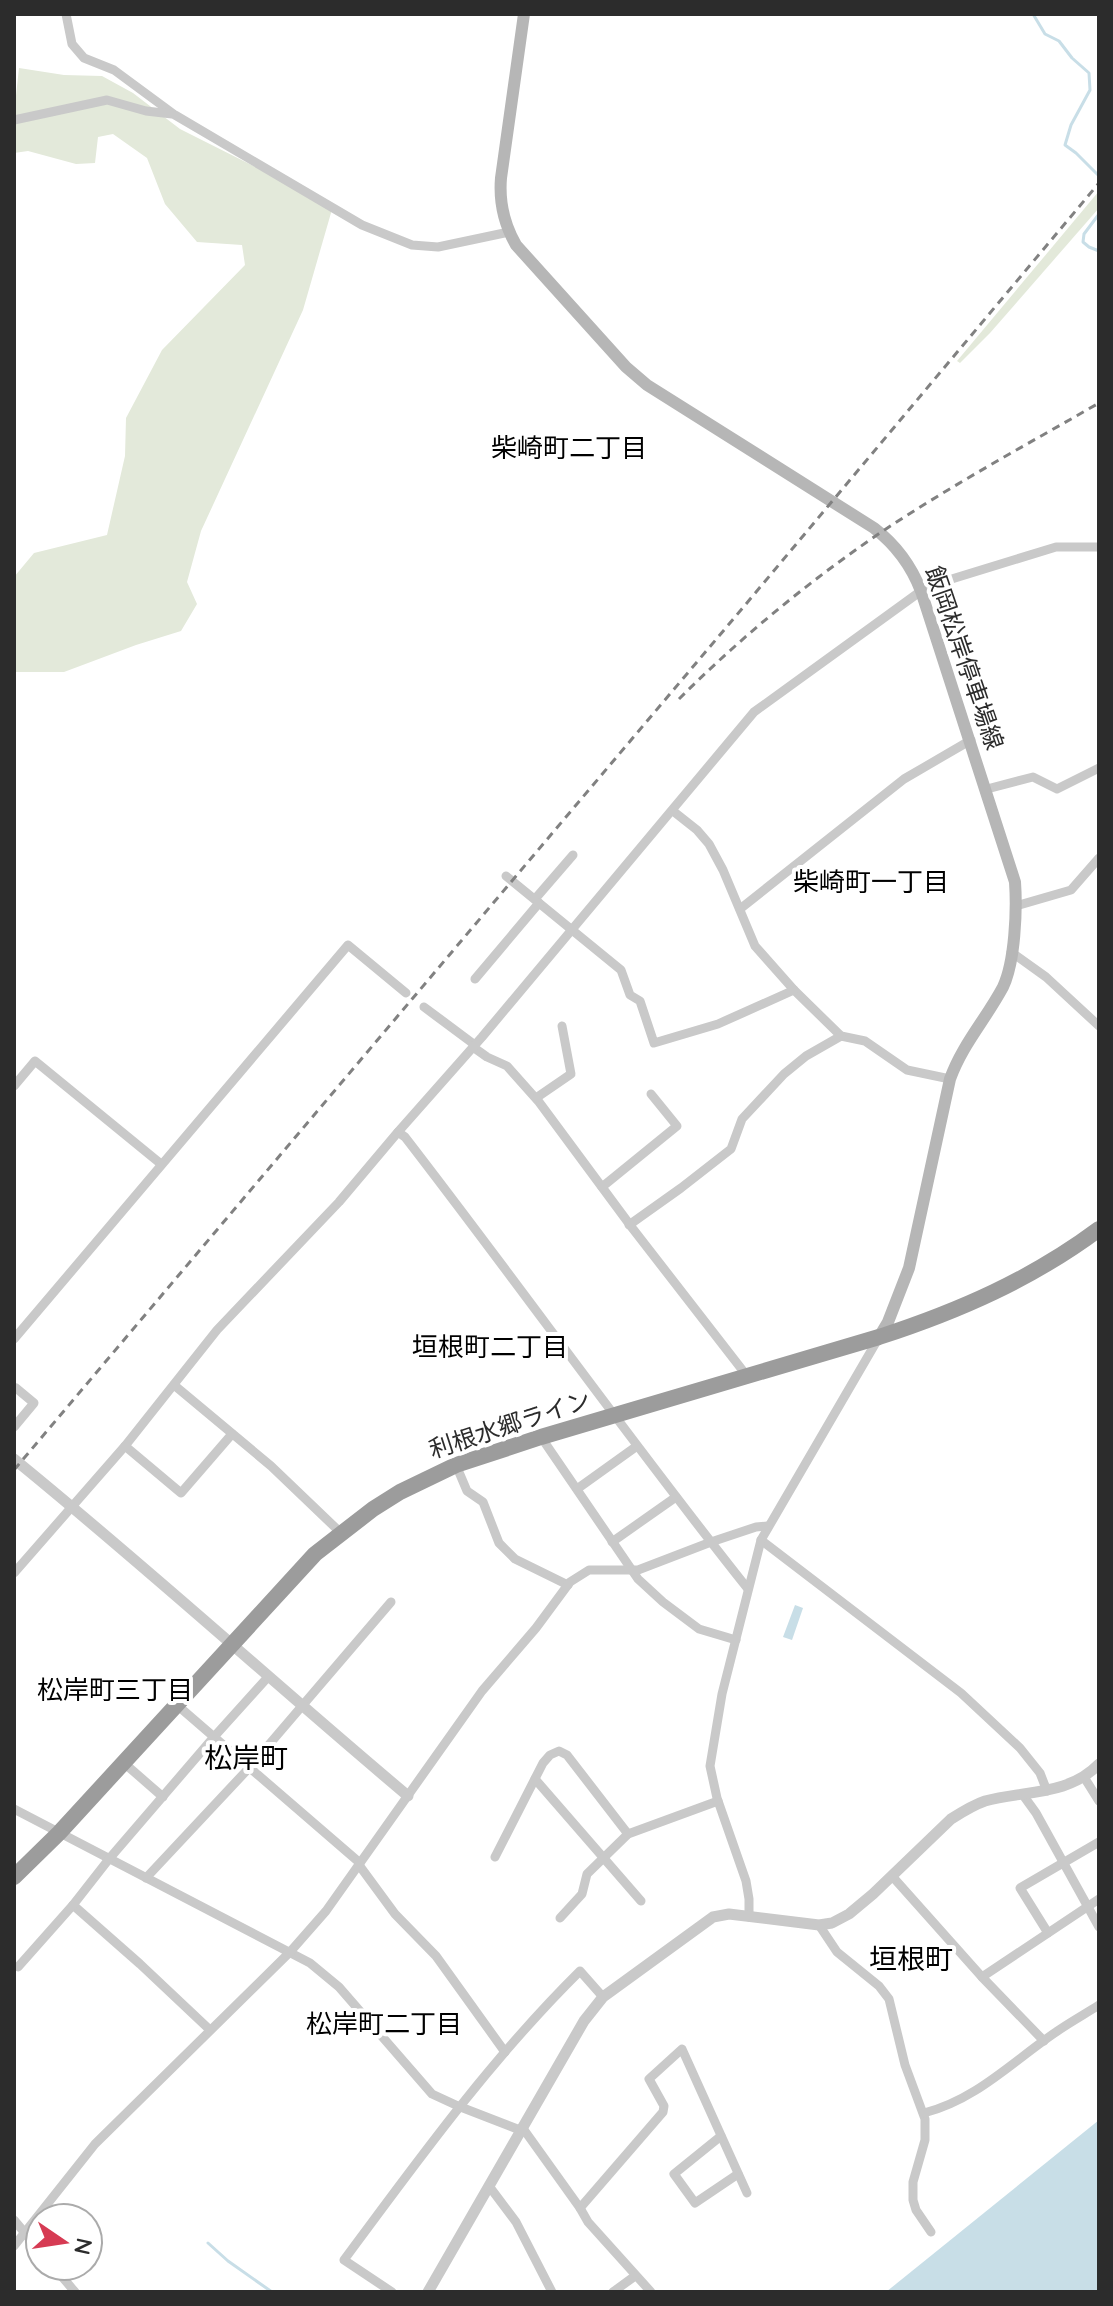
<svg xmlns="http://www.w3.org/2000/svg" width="1113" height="2306" font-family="Quicksand,'Noto Sans JP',sans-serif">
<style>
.green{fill:#e3e9da}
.water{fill:#c8dee7}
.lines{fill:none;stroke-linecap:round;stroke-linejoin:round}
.stream{stroke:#c8dee7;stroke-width:3}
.minor{stroke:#c9c9c9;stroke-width:9}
.tertiary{stroke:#c9c9c9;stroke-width:11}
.secondary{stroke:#b6b6b6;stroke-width:12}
.trunk{stroke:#9c9c9c;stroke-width:16}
.rail{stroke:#818181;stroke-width:3;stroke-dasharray:8 6;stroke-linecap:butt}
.labels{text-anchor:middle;stroke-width:8;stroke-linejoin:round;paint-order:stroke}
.street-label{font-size:24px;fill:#2c2c2c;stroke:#fff}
.neighbourhood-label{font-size:26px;fill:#000;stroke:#fff}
.quarter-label{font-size:28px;fill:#000;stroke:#fff}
</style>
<rect width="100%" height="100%" fill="#fff"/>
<g class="green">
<polygon points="19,68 64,75 102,76 133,93 180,129 333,206 303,310 201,531 187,582 197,604 181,631 136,645 64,672 14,672 14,577 34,553 107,535 125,456 126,418 162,350 245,265 242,245 197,242 165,204 147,158 113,134 98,137 95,163 76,164 28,151 14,153 14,114"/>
<polygon points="1099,191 1099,208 990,333 960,363 957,361"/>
</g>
<g class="water">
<polygon points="795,1605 803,1608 792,1640 783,1637"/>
<polygon points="1099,2120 1099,2292 886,2292"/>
</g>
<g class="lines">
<g class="stream">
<polyline points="1033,14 1045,34 1059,41 1072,58 1089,73 1090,90 1071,125 1065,145 1076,153 1099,176"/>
<polyline points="1099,214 1084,234 1083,242 1089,247 1099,251"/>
<polyline points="208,2243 228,2261 272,2292"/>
</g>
<g class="minor">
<polyline points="66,14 72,44 84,58 114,70 175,115 362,225 412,245 438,247 509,232"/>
<polyline points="14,120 107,100 146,111 172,114"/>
<polyline points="987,789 1033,777 1057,789 1099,768"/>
<polyline points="673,811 697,830 709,844 723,870 755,946 794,990 841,1036 865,1041 907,1070 950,1079"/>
<polyline points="506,876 621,970 630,995 640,1001 654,1043 718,1024 794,990"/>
<polyline points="535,899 573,855"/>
<polyline points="1016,906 1071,890 1099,858"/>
<polyline points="740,909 904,779 971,740"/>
<polyline points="1011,952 1046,977 1099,1026"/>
<polyline points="475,979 539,903"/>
<polyline points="424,1007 475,1045"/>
<polyline points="473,1047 487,1057 507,1066 539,1102 633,1229 747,1376"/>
<polyline points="14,1086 35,1061 161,1164"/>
<polyline points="536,1098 571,1074 562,1026"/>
<path d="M398 1132 405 1137C521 1287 630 1441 748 1589"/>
<polyline points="602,1187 677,1126 651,1094"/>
<polyline points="629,1225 681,1188 731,1149 742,1119 784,1074 806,1056 841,1036"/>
<polyline points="14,1339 348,945 406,993"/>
<polyline points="174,1385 271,1466 341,1533"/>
<polyline points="14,1390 16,1388 34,1403 14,1427"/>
<polyline points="541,1437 638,1579 663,1602 699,1629 736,1640"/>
<polyline points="125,1446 181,1493 232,1434"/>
<polyline points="456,1465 467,1491 483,1502 499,1543 515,1559 568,1585"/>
<polyline points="577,1489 637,1446"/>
<polyline points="761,1540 961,1693 1020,1748 1040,1773 1047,1791"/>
<polyline points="612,1542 676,1497"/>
<polyline points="14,1573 125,1446 217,1330 339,1202 398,1132 482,1037 754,712 921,591 942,582 1056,547 1099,547"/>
<polyline points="177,1705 360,1863"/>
<polyline points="124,1763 163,1797"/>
<polyline points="1084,1777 1099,1801"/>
<polyline points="535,1779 641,1901"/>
<polyline points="1023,1795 1036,1813 1099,1927"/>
<polyline points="14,1809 310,1963 339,1987 432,2094 458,2106 520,2130"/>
<polyline points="495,1857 543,1763 550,1755 559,1751 567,1755 628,1834"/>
<polyline points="359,1865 395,1914 436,1956 505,2052"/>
<polyline points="892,1876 982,1977 1044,2041"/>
<polyline points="146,1878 249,1768 391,1602"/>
<polyline points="73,1905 140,1964 210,2030"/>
<polyline points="749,1917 749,1899 746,1881 717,1798 710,1766 722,1694 761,1540 878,1339"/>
<polyline points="560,1918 582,1894 587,1874 628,1834 718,1801"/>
<polyline points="819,1925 837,1952 879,1986 889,1999 905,2065 925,2119 925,2140 913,2182 913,2200 916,2210 931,2232"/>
<polyline points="1048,1933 1020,1888 1099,1842"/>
<polyline points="18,1967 73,1905 109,1859 213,1738 268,1677"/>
<polyline points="982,1977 1099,1899"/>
<path d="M924 2113C976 2100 1013 2061 1056 2032 1070 2022 1085 2014 1099 2005"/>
<polyline points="522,2127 580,2208 588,2222 651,2292"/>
<polyline points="721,2136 674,2174 695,2203 738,2174"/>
<polyline points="489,2186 516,2222 552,2292"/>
<polyline points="580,2208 663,2112 664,2106 649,2079 682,2049 747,2193"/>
<polyline points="14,2220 40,2251"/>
<polyline points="14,2246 95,2144 290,1952 326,1911 482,1691 536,1628 570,1582 589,1570 638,1570 711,1542 756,1527 768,1526"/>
<polyline points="53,2266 75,2292"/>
<path d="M392 2292 344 2260C418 2160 491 2059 580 1971L603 1997"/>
<polyline points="613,2292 635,2276"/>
</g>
<g class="tertiary">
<path d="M14 1459C148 1568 276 1685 408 1796"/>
<path d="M428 2292 584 2021 603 1997 713 1917 729 1914 819 1925 832 1923 849 1914 873 1894 951 1819C962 1812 973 1805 985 1801 1025 1790 1068 1796 1099 1764"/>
</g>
<path class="secondary" d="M524 14 501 178C499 202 504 224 516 245L626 367 647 385 874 528C896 545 911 565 921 591L1015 882C1017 910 1015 962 1003 987 986 1019 962 1045 950 1079L909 1268 888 1322 879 1337"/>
<path class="trunk" d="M14 1877 59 1833 315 1554 373 1509 400 1492 456 1465 541 1437 879 1337C959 1311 1032 1279 1099 1229"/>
<g class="rail">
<path d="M679 699C740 638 808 582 880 533 950 486 1026 445 1099 403"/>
<polyline points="14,1470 746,604 1099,183"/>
</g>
</g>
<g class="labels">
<g class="street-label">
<text transform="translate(964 658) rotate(71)" y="8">飯岡松岸停車場線</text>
<text transform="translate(510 1425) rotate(-18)" y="8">利根水郷ライン</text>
</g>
<g class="neighbourhood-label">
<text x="569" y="457">柴崎町二丁目</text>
<text x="871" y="891">柴崎町一丁目</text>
<text x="490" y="1356">垣根町二丁目</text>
<text x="115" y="1699">松岸町三丁目</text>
<text x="384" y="2033">松岸町二丁目</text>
</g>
<g class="quarter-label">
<text x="246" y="1768">松岸町</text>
<text x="911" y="1969">垣根町</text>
</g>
</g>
<rect width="1113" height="2306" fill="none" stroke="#2c2c2c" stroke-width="32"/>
<g transform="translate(64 2242) rotate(103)"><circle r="38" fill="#ffffff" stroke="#ababab" stroke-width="2"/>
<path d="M0-6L14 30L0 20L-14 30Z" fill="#d63b53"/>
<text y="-12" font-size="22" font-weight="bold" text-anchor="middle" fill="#2c2c2c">N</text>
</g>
</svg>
